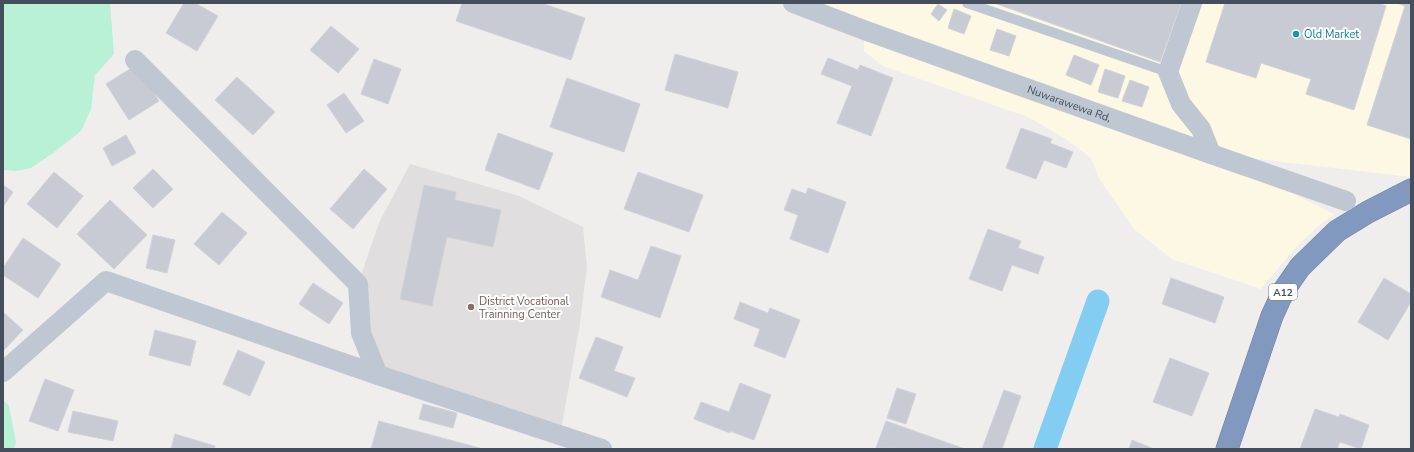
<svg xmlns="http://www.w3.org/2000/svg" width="1414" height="452" font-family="'Nunito Sans',sans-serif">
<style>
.commercial{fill:#fdf8e4}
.education{fill:#e1dedf}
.green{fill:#b8f1d5}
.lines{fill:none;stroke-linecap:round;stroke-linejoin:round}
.canal{stroke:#82cdf1;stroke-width:23}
.building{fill:#c8cbd3;stroke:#d1d2d9}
.highway-casing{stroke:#6d83ab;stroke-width:23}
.lane{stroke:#bfc7d3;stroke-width:10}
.street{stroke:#bfc7d3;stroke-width:20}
.highway{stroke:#8198bf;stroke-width:22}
.culture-dot{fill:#0f9aa8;stroke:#fff;stroke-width:1.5}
.education-dot{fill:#8d6e63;stroke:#fff;stroke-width:1.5}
.labels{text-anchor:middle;stroke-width:4;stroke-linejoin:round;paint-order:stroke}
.shield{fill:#fff;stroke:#7c838d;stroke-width:1}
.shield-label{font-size:10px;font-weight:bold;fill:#444e5c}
.culture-label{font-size:11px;fill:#0d838f;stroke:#fff;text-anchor:start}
.street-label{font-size:11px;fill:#444e5c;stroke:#fff}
.education-label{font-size:11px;fill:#785e54;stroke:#fff;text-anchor:start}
</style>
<rect width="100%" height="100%" fill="#f0eded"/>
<polygon class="commercial" points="793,3 1411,3 1411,177 1213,154 1334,214 1316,228 1295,248 1261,289 1172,259 1134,229 1100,180 1091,158 1066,139 1028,117 883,66 864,51 864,30"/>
<polygon class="education" points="410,164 519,196 583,227 587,267 579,330 560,435 378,375 358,284 379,223"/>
<g class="green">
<polygon points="3,3 110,3 114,54 95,75 91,109 81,131 53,153 31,168 16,171 3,170"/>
<polygon points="3,400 9,406 16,442 14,449 3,449"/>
</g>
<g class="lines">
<polyline class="canal" points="1045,449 1098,301"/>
</g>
<g class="building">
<polygon points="184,3 195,3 218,16 197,51 166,33"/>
<polygon points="462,3 541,3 585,18 571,60 456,21"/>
<polygon points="994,3 1181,3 1160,62"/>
<polygon points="1225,3 1378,3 1386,6 1354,110 1306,94 1311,79 1261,63 1256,78 1206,62"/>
<polygon points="1397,3 1411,3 1411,139 1367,125 1405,6"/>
<polygon points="938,4 947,10 939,21 931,14"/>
<polygon points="954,9 971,16 964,34 948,28"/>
<polygon points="331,26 359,49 338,73 310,50"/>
<polygon points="997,29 1016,36 1009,56 990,50"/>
<polygon points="675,54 738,72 728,108 665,90"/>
<polygon points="1074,55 1099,65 1091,85 1066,75"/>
<polygon points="828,58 858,70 860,65 893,78 871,136 837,123 852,86 821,74"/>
<polygon points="374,59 401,69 388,104 361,94"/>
<polygon points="136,65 159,101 129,120 106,84"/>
<polygon points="1105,69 1125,76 1118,98 1098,92"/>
<polygon points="237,77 275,112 253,135 215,100"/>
<polygon points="567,78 640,104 624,152 550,127"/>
<polygon points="1130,80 1149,87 1142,107 1122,101"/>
<polygon points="344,93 364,121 346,133 327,105"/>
<polygon points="1021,128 1052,139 1050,143 1073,152 1066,168 1044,160 1036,179 1006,168"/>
<polygon points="498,133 553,153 539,190 485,170"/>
<polygon points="126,135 136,153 112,166 103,148"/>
<polygon points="153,169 173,189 153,208 133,188"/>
<polygon points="364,169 387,189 353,229 330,209"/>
<polygon points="54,172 83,196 57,228 27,204"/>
<polygon points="638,172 703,195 689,232 624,209"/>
<polygon points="3,185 13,192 3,207"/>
<polygon points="424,185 456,192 455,200 501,210 493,247 447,237 432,306 400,299"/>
<polygon points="808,188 846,202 828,253 790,239 798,215 784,210 792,189 806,194"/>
<polygon points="110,200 147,235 114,269 77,234"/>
<polygon points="222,212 247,233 219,265 194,244"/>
<polygon points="988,229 1021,241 1018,248 1044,257 1038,274 1012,265 1002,291 969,279"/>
<polygon points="153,235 175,240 167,273 146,268"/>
<polygon points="23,238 61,264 38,298 3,275 3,268"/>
<polygon points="651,246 681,256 660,318 601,297 610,270 638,280"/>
<polygon points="1171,278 1224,297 1215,323 1162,304"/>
<polygon points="1384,278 1411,294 1411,302 1388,340 1358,322"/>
<polygon points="313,283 343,303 329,324 299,304"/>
<polygon points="740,302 768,313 770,308 800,320 785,358 754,346 760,329 734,319"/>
<polygon points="3,312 23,330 3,351"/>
<polygon points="155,330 196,341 190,366 149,355"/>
<polygon points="596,337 623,347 614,371 635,378 627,397 579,378"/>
<polygon points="238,350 265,362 250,396 223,384"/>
<polygon points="1170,358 1209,373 1192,416 1153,402"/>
<polygon points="45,379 74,390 58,431 29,421"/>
<polygon points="740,383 771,395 754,440 730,431 730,433 694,419 701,402 729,412"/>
<polygon points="897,388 916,394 906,424 887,418"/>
<polygon points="1004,390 1021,396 1002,449 982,449"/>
<polygon points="423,404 457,413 453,428 419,419"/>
<polygon points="1315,409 1339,417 1340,414 1369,425 1361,449 1340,442 1337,449 1300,449"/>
<polygon points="73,411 118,421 113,441 68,432"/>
<polygon points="379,421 483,449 371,449"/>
<polygon points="886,421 965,449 876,448"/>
<polygon points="175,434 215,446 214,449 171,449"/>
<polygon points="1132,440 1154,449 1129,449"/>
</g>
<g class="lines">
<defs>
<polyline id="highway" points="1227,449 1272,316 1284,290 1300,267 1337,231 1368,212 1411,190"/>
</defs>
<use href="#highway" class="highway-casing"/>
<polyline class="lane" points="967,3 1168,72"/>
<g class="street">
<path id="s1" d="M793 3 864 30 1211 154 1346 201"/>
<polyline points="1192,3 1168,72 1181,104 1201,129 1211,154"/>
<polyline points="135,60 358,284 361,333 378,375"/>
<polyline points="3,372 106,281 378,375 602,449"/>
</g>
<use href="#highway" class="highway"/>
</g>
<circle class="culture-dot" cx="1296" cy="34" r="4"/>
<circle class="education-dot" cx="471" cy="307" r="4"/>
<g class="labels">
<rect class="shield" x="1269" y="284" width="28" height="16" rx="3"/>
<g class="shield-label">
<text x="1283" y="296">A12</text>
</g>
<g class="culture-label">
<text x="1304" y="38">Old Market</text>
</g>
<g class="street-label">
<text dy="4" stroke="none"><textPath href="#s1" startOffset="294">Nuwarawewa Rd,</textPath></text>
</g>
<g class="education-label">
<text x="479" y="305">District Vocational<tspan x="479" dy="13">Trainning Center</tspan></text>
</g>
</g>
<rect width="1414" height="452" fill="none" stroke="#444e5c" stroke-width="8"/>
</svg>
